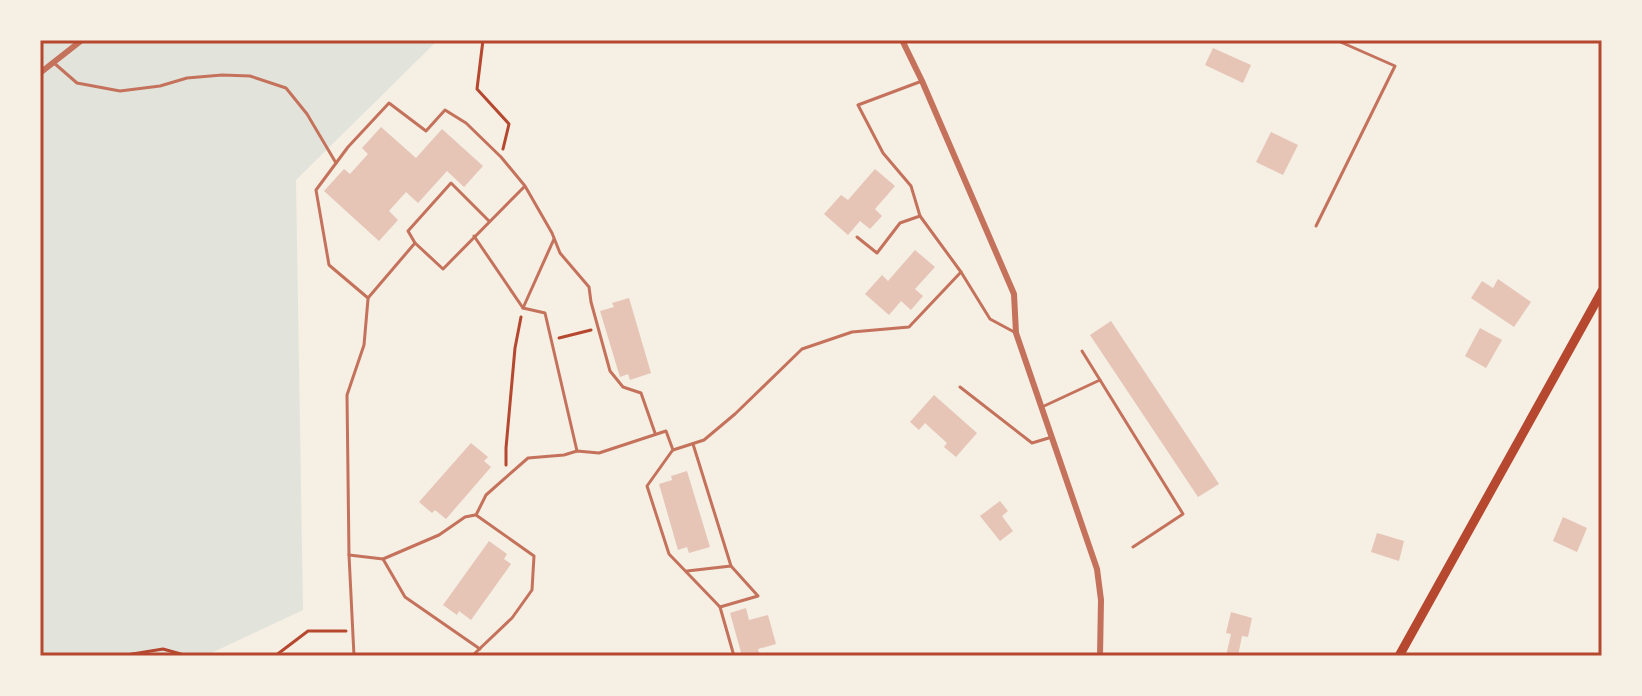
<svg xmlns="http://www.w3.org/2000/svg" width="1642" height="696" font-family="'DM Sans',sans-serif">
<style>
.green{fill:#e2e4dc}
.building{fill:#e6c5b7}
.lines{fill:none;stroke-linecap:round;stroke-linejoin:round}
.path{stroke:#b5482f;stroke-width:3}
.service{stroke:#c5725c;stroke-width:3}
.minor{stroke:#c5725c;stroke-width:6}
.secondary{stroke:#b5482f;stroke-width:9}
.neatline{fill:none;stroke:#b5482f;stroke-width:3}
</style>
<rect width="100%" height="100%" fill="#f6efe4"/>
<polygon class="green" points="40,40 438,40 296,180 303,610 205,656 40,656"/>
<g class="building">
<polygon points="1213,48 1251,65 1243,83 1205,65"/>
<polygon points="381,127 416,158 442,129 483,166 464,187 447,171 418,203 406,192 389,211 398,220 379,241 324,191 344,169 350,174 368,154 362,148"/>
<polygon points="1271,132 1298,145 1283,175 1256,162"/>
<polygon points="875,169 895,186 875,209 882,216 870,229 860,221 848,235 824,214 841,195 848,200"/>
<polygon points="915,250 935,267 915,289 923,296 911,310 901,301 889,315 865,294 882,275 888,281"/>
<polygon points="1498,279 1531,302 1514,327 1471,298 1482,281 1493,288"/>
<polygon points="629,298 651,373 630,380 628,374 620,377 600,311 614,307 612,303"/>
<polygon points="1111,321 1219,484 1198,497 1090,335"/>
<polygon points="1480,328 1502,340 1486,368 1465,356"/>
<polygon points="934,395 977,433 956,457 944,447 947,443 925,423 919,430 910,422"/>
<polygon points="471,443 488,457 484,461 491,467 446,519 435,510 432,513 419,502"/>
<polygon points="687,471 710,547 689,553 687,547 678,550 659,484 672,480 671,476"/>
<polygon points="1000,501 1008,511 1002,516 1013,531 1000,541 980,516"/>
<polygon points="1563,517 1587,528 1577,552 1553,541"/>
<polygon points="1377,533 1404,541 1399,561 1371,552"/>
<polygon points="489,541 507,554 504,559 511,564 471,620 459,611 457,615 443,605"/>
<polygon points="746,608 749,620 768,615 776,644 758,649 760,656 742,656 730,613"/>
<polygon points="1231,612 1252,618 1248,637 1242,636 1238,656 1226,656 1231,634 1226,633"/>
</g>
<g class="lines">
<g class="path">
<polyline points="483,40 477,89 509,124 503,149"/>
<polyline points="559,338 591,330"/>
<polyline points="506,465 506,448 515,348 521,317"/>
<polyline points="120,656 163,649 188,656"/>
<polyline points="275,656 308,631 346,631"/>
</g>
<g class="service">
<polyline points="1174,41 1175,40"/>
<polyline points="54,63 77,83 120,91 160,86 187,78 222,75 250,76 286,88 307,114 336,163"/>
<polyline points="922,81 858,105 883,153 911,186 920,216 961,272"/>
<polyline points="525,186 443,269 415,243 368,298 329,265 316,190 348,147 389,103 426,131 445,110 466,123 501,157 525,186 552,233 560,253 589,287 591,302 610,371 623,387 641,393 655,433"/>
<polyline points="1316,226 1395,66 1336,40"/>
<polyline points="474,236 523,308 545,313 577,451"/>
<polyline points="857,237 877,253 900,223 920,216"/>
<polyline points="415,243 408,231 451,183 489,221"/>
<polyline points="523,308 554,239"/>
<polyline points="1082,351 1100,380"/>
<polyline points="960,387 1032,443 1052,437"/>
<polyline points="1042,407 1100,380 1183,514 1133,547"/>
<polyline points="693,444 731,566 758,596 720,607 734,656"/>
<polyline points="672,451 647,486 669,554 720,607"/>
<polyline points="349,555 383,559 439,535 465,517 475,515"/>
<polyline points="383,559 405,597 480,649"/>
<polyline points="687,571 731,566"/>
<polyline points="354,656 349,555 347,395 364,345 368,299"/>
<polyline points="472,656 512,618 532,590 534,556 476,515 486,495 528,458 564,455 577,451 599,453 666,431 673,450 704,440 735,414 802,349 852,332 909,327 961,272 990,319 1016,333"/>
</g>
<g class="minor">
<polyline points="902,40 922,81 1014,294 1016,333 1097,569 1101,600 1100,656"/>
<polyline points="40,73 82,40"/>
</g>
<polyline class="secondary" points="1399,656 1602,291"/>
</g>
<rect width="1642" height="696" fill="none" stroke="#f6efe4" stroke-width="84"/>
<rect x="42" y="42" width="1558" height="612" class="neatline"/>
</svg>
